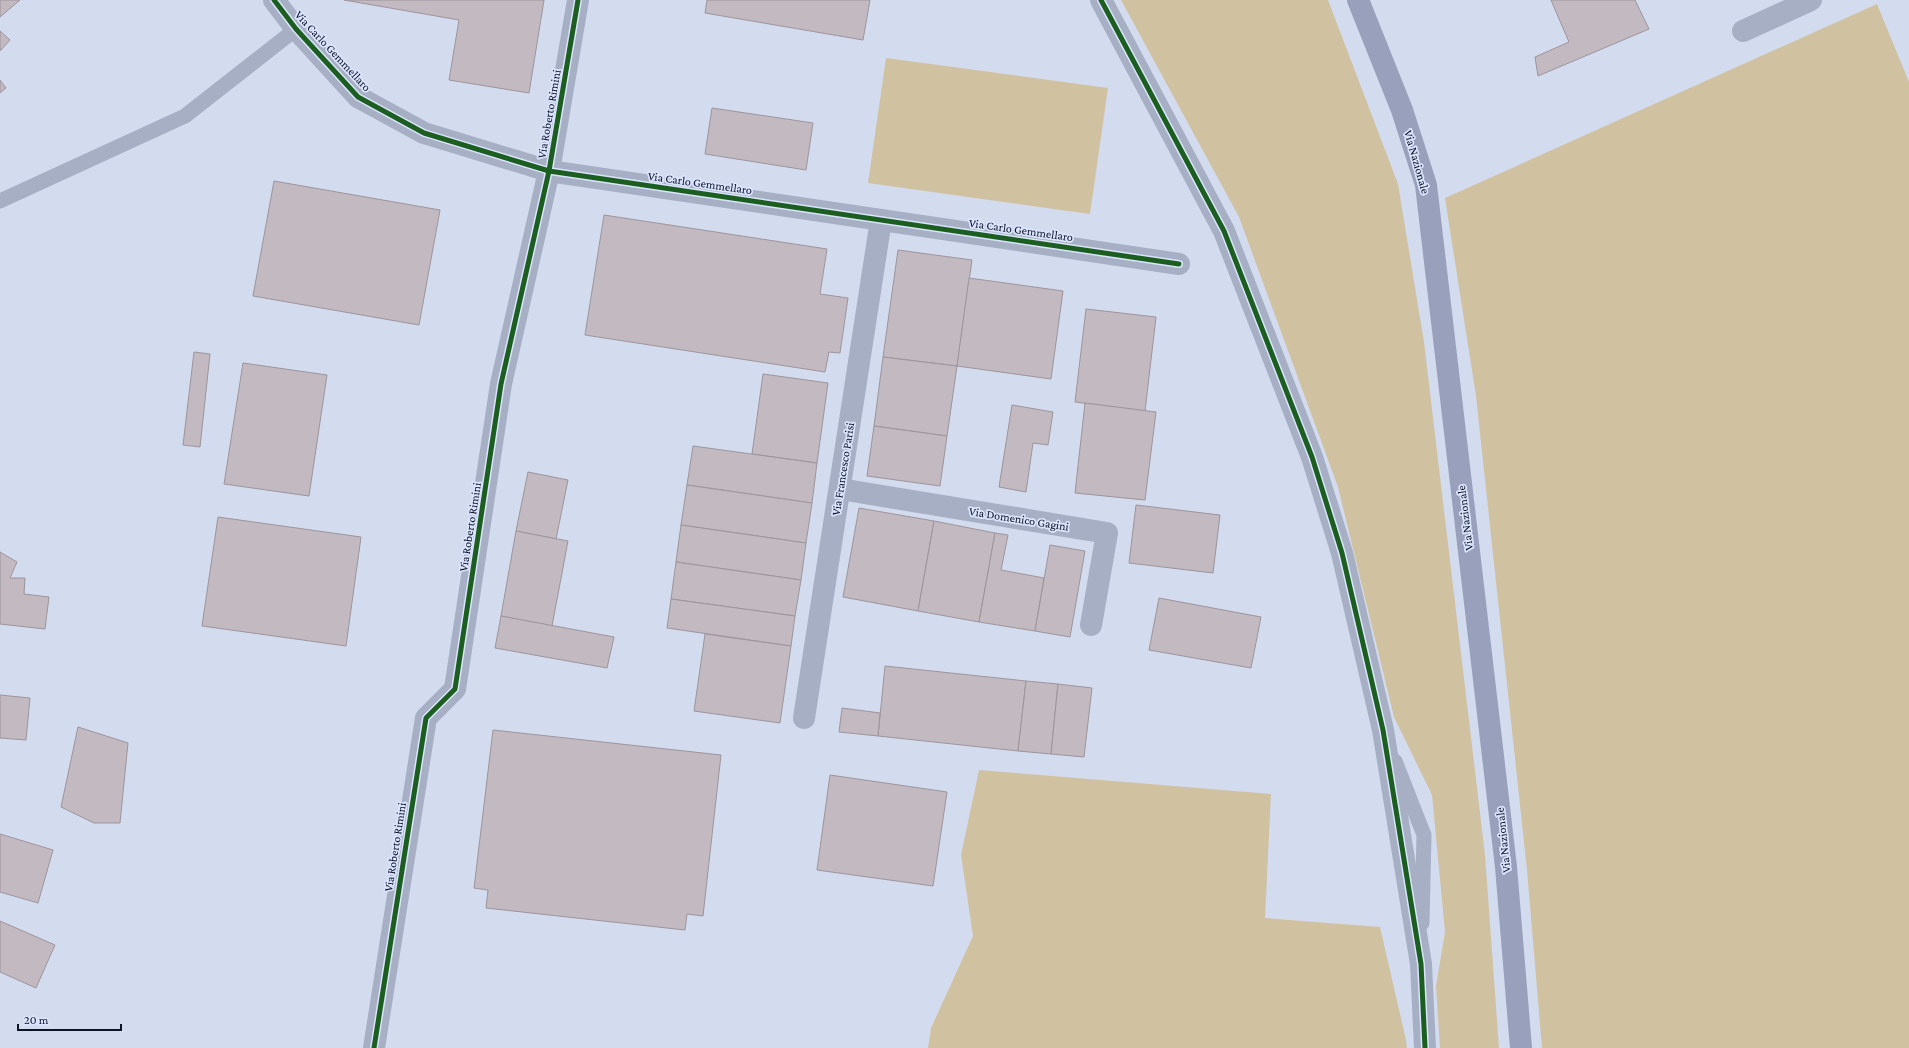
<svg xmlns="http://www.w3.org/2000/svg" width="1909" height="1048" font-family="'Crimson Pro',serif">
<style>
.grass{fill:#d0c2a0}
.building{fill:#c3b9c1;stroke:#9d949c}
.lines{fill:none;stroke-linecap:round;stroke-linejoin:round}
.service{stroke:#a7afc4;stroke-width:15}
.minor{stroke:#a7afc4;stroke-width:22}
.tertiary{stroke:#a7afc4;stroke-width:22}
.primary{stroke:#98a0bc;stroke-width:22}
.cycleway-casing{stroke:#dae4fc;stroke-width:8}
.cycleway{stroke:#1b5e20;stroke-width:5}
.labels{text-anchor:middle;stroke-width:3.5;stroke-linejoin:round;paint-order:stroke}
.street-label{font-size:12px;fill:#0c1327;stroke:#dae4fc}
</style>
<rect width="100%" height="100%" fill="#d3dbef"/>
<g class="grass">
<polygon points="1121,0 1328,0 1398,184 1424,342 1485,855 1499,1048 1440,1048 1436,986 1445,932 1432,795 1394,717 1338,487 1239,217"/>
<polygon points="1877,4 1909,82 1909,1048 1542,1048 1527,870 1476,396 1445,198"/>
<polygon points="886,58 1108,88 1090,214 868,183"/>
<polygon points="979,770 1271,794 1265,918 1380,927 1406,1040 1407,1048 928,1048 931,1028 973,936 961,855"/>
</g>
<g class="building">
<polygon points="0,0 20,0 0,17"/>
<polygon points="344,0 544,0 529,93 449,80 459,20"/>
<polygon points="707,0 870,0 863,40 705,13"/>
<polygon points="1551,0 1635,0 1649,29 1538,76 1535,57 1569,42"/>
<polygon points="0,31 10,40 0,51"/>
<polygon points="0,80 6,88 0,93"/>
<polygon points="712,108 813,123 806,170 705,154"/>
<polygon points="274,181 440,210 419,325 253,296"/>
<polygon points="604,215 827,249 820,294 848,298 840,353 829,352 825,372 585,335"/>
<polygon points="898,250 972,260 957,366 883,357"/>
<polygon points="969,278 1063,291 1051,379 957,366"/>
<polygon points="1086,309 1156,317 1145,411 1075,402"/>
<polygon points="194,352 210,354 200,447 183,445"/>
<polygon points="883,357 957,366 947,436 874,426"/>
<polygon points="243,363 327,375 309,496 224,484"/>
<polygon points="763,374 828,383 817,463 752,454"/>
<polygon points="1085,403 1156,412 1145,500 1075,493"/>
<polygon points="1012,405 1053,412 1048,445 1033,443 1026,492 999,487"/>
<polygon points="874,426 947,436 940,486 867,476"/>
<polygon points="693,446 817,463 812,503 687,485"/>
<polygon points="528,472 568,480 556,539 516,531"/>
<polygon points="687,485 812,503 806,543 681,525"/>
<polygon points="1136,505 1220,515 1213,573 1129,563"/>
<polygon points="859,508 934,521 918,611 843,597"/>
<polygon points="218,517 361,537 346,646 202,626"/>
<polygon points="934,521 995,533 979,622 918,611"/>
<polygon points="681,525 806,543 801,580 676,562"/>
<polygon points="516,531 568,541 552,626 501,616"/>
<polygon points="995,533 1008,535 1001,570 1044,578 1035,631 979,622"/>
<polygon points="1050,545 1085,551 1070,637 1035,631"/>
<polygon points="0,552 17,562 10,578 25,578 24,594 49,597 45,629 0,624"/>
<polygon points="676,562 801,580 795,616 671,599"/>
<polygon points="1159,598 1261,617 1251,668 1149,650"/>
<polygon points="671,599 795,616 791,646 667,628"/>
<polygon points="501,616 614,637 607,668 495,648"/>
<polygon points="705,634 791,646 780,723 694,711"/>
<polygon points="885,666 1026,681 1018,751 878,736"/>
<polygon points="1026,681 1058,684 1051,754 1018,751"/>
<polygon points="1058,684 1092,688 1084,757 1051,754"/>
<polygon points="0,695 30,698 26,740 0,738"/>
<polygon points="842,708 880,713 878,736 839,732"/>
<polygon points="78,727 128,743 120,823 94,823 61,807"/>
<polygon points="493,730 721,755 703,916 687,914 685,930 486,908 488,890 474,888"/>
<polygon points="830,775 947,792 933,886 817,870"/>
<polygon points="0,834 53,850 38,903 0,892"/>
<polygon points="0,921 55,945 36,988 0,972"/>
</g>
<g class="lines">
<g class="service">
<polyline points="0,201 185,116 296,29"/>
<polyline points="1395,761 1424,835 1422,923"/>
</g>
<g class="minor">
<polyline points="274,0 296,29 358,97 424,133 549,171 1179,264"/>
<polyline points="1743,31 1811,0"/>
<polyline points="840,489 1107,533 1091,625"/>
<polyline points="804,718 881,220"/>
<polyline points="374,1048 426,718 455,689 501,384 549,171 578,0"/>
</g>
<polyline class="tertiary" points="1101,0 1224,231 1312,457 1342,553 1383,730 1421,964 1425,1048"/>
<polyline class="primary" points="1358,0 1402,110 1426,185 1506,867 1521,1048"/>
<defs>
<g id="cycleway">
<polyline points="274,0 296,29 358,97 424,133 549,171 1179,264"/>
<polyline points="1101,0 1224,231 1312,457 1342,553 1383,730 1421,964 1425,1048"/>
<polyline points="374,1048 426,718 455,689 501,384 549,171 578,0"/>
</g>
</defs>
<use href="#cycleway" class="cycleway-casing"/>
<use href="#cycleway" class="cycleway"/>
</g>
<g class="labels">
<g class="street-label">
<text transform="translate(333 51) rotate(47)" y="4">Via Carlo Gemmellaro</text>
<text transform="translate(549 114) rotate(-80)" y="4">Via Roberto Rimini</text>
<text transform="translate(1417 162) rotate(74)" y="4">Via Nazionale</text>
<text transform="translate(700 183) rotate(8)" y="4">Via Carlo Gemmellaro</text>
<text transform="translate(1021 230) rotate(8)" y="4">Via Carlo Gemmellaro</text>
<text transform="translate(843 469) rotate(-81)" y="4">Via Francesco Parisi</text>
<text transform="translate(1465 518) rotate(-97)" y="4">Via Nazionale</text>
<text transform="translate(1019 519) rotate(9)" y="4">Via Domenico Gagini</text>
<text transform="translate(470 527) rotate(-81)" y="4">Via Roberto Rimini</text>
<text transform="translate(1503 840) rotate(-96)" y="4">Via Nazionale</text>
<text transform="translate(395 847) rotate(-81)" y="4">Via Roberto Rimini</text>
</g>
</g>
<path d="M18 1024v6h103v-6" fill="none" stroke="#0c1327" stroke-width="2"/>
<text x="24" y="1024" font-size="12" fill="#0c1327" stroke="#dae4fc" stroke-width="3" paint-order="stroke">20 m</text>
</svg>
